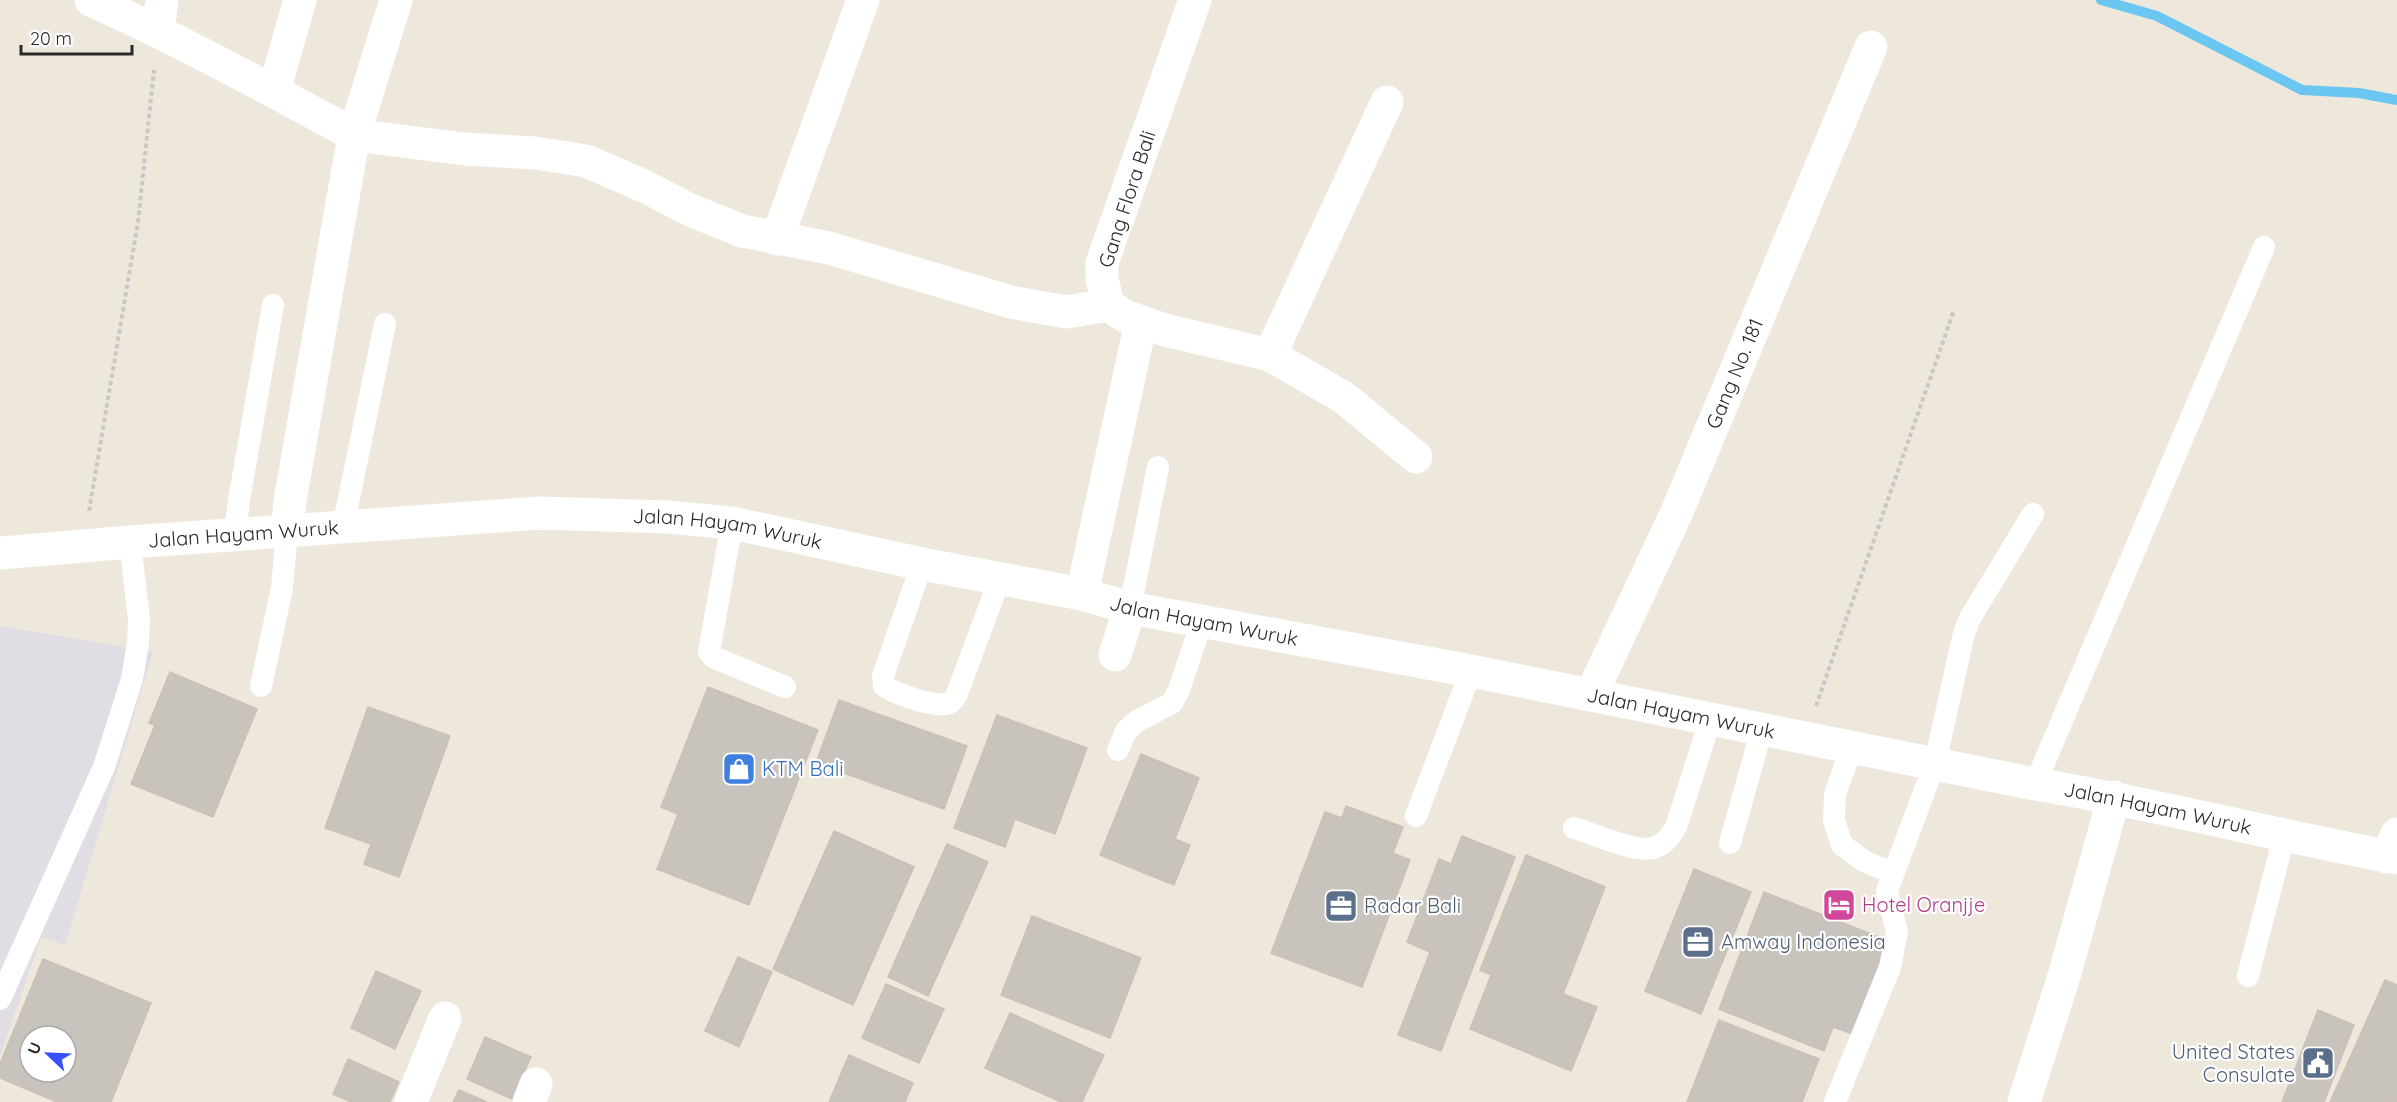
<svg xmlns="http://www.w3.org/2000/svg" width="2397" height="1102" font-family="Quicksand,sans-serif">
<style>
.industrial{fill:#e0dde5}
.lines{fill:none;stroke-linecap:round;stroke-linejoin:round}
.stream{stroke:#6cc6f2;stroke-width:10}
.building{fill:#c8c3bc;stroke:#c8c3b6;stroke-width:1.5;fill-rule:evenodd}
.path{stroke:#c8c8c8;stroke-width:4;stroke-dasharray:4.5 3;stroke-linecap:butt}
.service{stroke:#fff;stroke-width:22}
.minor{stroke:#fff;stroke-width:33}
.secondary{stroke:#fff;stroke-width:33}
.labels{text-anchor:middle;stroke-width:4.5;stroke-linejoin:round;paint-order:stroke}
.street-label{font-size:20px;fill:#2a2a2a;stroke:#fff}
.shop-label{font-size:20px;fill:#366cbe;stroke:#fff;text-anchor:start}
.hotel-label{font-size:20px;fill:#b23c85;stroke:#fff;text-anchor:start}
.service-label{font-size:20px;fill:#4e5e75;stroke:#fff;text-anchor:start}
</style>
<rect width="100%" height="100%" fill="#ede7dc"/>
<polygon class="industrial" points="0,626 153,652 65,945 41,937 0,1056"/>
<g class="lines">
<polyline class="stream" points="2101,0 2157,16 2302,90 2359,93 2397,100"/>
</g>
<g class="building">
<polygon points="170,672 257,709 213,817 131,784 155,725 149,723"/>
<polygon points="708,687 818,730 749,905 657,869 678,814 661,807"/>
<polygon points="839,700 967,746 944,809 816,763"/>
<polygon points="368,707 450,736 399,877 364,864 371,844 325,828"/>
<polygon points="997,715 1087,748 1055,834 1015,819 1005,847 954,828"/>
<polygon points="1141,754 1199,778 1175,839 1190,845 1174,885 1100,855"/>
<polygon points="1346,806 1403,827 1393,853 1410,860 1362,987 1271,953 1325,812 1342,818"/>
<polygon points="834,831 914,867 853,1005 773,969"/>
<polygon points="1462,836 1515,857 1441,1051 1398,1035 1430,952 1407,942 1439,859 1451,864"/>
<polygon points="947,844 988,862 928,996 888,977"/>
<polygon points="1526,855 1605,887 1563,994 1597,1007 1571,1071 1470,1029 1491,975 1480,970"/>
<polygon points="1694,869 1751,892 1701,1014 1645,991"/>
<polygon points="1764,892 1889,941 1853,1034 1833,1027 1824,1051 1719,1009"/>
<polygon points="1032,916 1141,958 1110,1038 1001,995"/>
<polygon points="738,957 772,972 739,1047 705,1031"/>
<path d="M43 959 151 1003 111 1102H57L0 1078V1064ZM30 1036H66V1072H30Z"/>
<polygon points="376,971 421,991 395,1049 351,1028"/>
<polygon points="2385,980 2397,985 2397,1102 2330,1102"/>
<polygon points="886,984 944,1009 919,1063 862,1038"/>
<polygon points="2318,1010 2354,1025 2324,1102 2282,1102"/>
<polygon points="1010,1013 1104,1055 1082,1102 1061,1102 985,1068"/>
<polygon points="1719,1020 1819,1059 1802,1102 1687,1102"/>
<polygon points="485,1037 531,1057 512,1099 467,1079"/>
<polygon points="849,1055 913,1083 905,1102 829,1102"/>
<polygon points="348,1059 399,1082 390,1102 351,1102 333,1094"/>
<polygon points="459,1090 487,1102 453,1102"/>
</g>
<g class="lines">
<g class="path">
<polyline points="89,511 138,222 154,70"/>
<polyline points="1816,706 1954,310"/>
</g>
<g class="service">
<polyline points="732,523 709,652 713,657 785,687"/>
<polyline points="343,527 385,324"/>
<polyline points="235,535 239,500 273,305"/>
<path d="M922 564 883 676 884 686C895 693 940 711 951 702 954 700 955 697 957 694L1000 578"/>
<polyline points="1130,608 1158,467"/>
<polyline points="261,686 282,588 287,531"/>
<polyline points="1852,747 1835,794 1834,820 1842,845 1864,861 1892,873"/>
<polyline points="1118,750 1126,731 1137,721 1172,703 1179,690 1202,621"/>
<polyline points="2035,784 2264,247"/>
<polyline points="1416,816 1471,671"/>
<path d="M1574 828C1592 833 1639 855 1656 847 1666 843 1670 836 1676 827L1711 718"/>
<polyline points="1730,843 1762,729"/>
<polyline points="2248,976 2284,837"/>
<polyline points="0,999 104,767 132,679 138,643 139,620 130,542"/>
<polyline points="1835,1102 1890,967 1897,932 1887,891 1935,763 1964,633 1970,618 2033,514"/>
</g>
<g class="minor">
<path d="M91 0C181 41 267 87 354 135L396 0"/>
<polyline points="1195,0 1102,263 1102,279 1108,305 1125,316 1165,330 1270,355 1343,397 1416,457"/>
<polyline points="158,31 162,0"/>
<polyline points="274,91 300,0"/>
<polyline points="777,239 863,0"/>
<polyline points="1270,355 1387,102"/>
<polyline points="287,531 290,501 354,135 465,149 535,153 586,161 644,186 688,209 742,231 829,248 1011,302 1066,312 1108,305"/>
<polyline points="1082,594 1141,322"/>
<polyline points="1115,655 1130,608"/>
<path id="s1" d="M1591 695 1676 514 1871 47"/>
<polyline points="2387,857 2397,834"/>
<polyline points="411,1102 445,1018"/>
<polyline points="529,1102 536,1084"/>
<polyline points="2024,1102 2065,973 2114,797"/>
</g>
<path class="secondary" id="s2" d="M0 553 130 542 540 513 668 517 732 523 922 564 1082 594 1130 608 1471 671 2035 784C2157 804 2276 836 2397 858"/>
</g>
<defs>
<symbol id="shop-square" viewBox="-11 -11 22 22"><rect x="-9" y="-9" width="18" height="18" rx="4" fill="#3f7fe0" stroke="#fff"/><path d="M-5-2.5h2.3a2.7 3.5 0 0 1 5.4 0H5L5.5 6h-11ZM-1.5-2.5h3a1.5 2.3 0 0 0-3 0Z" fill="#fff"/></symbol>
<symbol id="hotel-square" viewBox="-11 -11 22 22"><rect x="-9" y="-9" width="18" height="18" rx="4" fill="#d1479c" stroke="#fff"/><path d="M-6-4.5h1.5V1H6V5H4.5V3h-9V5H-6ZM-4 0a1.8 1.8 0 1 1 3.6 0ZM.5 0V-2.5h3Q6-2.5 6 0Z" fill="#fff"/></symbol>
<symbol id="office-square" viewBox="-11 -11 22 22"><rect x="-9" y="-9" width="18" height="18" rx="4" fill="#5c6f8a" stroke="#fff"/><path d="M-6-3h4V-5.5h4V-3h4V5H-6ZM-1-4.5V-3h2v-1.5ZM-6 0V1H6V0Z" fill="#fff"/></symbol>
<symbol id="civic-square" viewBox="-11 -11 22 22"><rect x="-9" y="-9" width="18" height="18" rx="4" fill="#5c6f8a" stroke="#fff"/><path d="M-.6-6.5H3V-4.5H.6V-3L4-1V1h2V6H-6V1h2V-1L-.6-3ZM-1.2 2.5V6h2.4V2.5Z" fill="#fff"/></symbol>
</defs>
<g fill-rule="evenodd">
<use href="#shop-square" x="720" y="750" width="38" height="38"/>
<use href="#hotel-square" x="1820" y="886" width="38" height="38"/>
<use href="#office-square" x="1322" y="887" width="38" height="38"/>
<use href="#office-square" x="1679" y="923" width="38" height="38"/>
<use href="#civic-square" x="2299" y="1044" width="38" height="38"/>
</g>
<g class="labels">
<g class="street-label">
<text transform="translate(1127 199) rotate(-72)" y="7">Gang Flora Bali</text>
<text dy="7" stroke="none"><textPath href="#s1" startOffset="352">Gang No. 181</textPath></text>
<text dy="7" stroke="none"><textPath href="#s2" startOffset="730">Jalan Hayam Wuruk</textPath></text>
<text dy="7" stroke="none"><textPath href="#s2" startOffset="244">Jalan Hayam Wuruk</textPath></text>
<text dy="7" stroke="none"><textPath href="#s2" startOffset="1216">Jalan Hayam Wuruk</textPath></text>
<text dy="7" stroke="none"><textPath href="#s2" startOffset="1702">Jalan Hayam Wuruk</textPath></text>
<text dy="7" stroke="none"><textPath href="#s2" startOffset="2188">Jalan Hayam Wuruk</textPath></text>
</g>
<g class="shop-label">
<text x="762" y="776">KTM Bali</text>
</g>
<g class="hotel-label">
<text x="1862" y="912">Hotel Oranjje</text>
</g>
<g class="service-label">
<text x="1364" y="913">Radar Bali</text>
<text x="1721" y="949">Amway Indonesia</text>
<text x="2295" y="1059" text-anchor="end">United States<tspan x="2295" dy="23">Consulate</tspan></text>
</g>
</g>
<g transform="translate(48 1054) rotate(293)"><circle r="28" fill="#ffffff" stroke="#aaaaaa" stroke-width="1.5"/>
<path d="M0-4.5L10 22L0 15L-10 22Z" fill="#3750fe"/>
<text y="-9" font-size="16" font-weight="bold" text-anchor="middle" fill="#2a2a2a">U</text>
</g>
<path d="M21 45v9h111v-9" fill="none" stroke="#2a2a2a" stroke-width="3"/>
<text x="30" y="45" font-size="18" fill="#2a2a2a" stroke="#ffffff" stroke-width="4.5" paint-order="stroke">20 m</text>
</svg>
